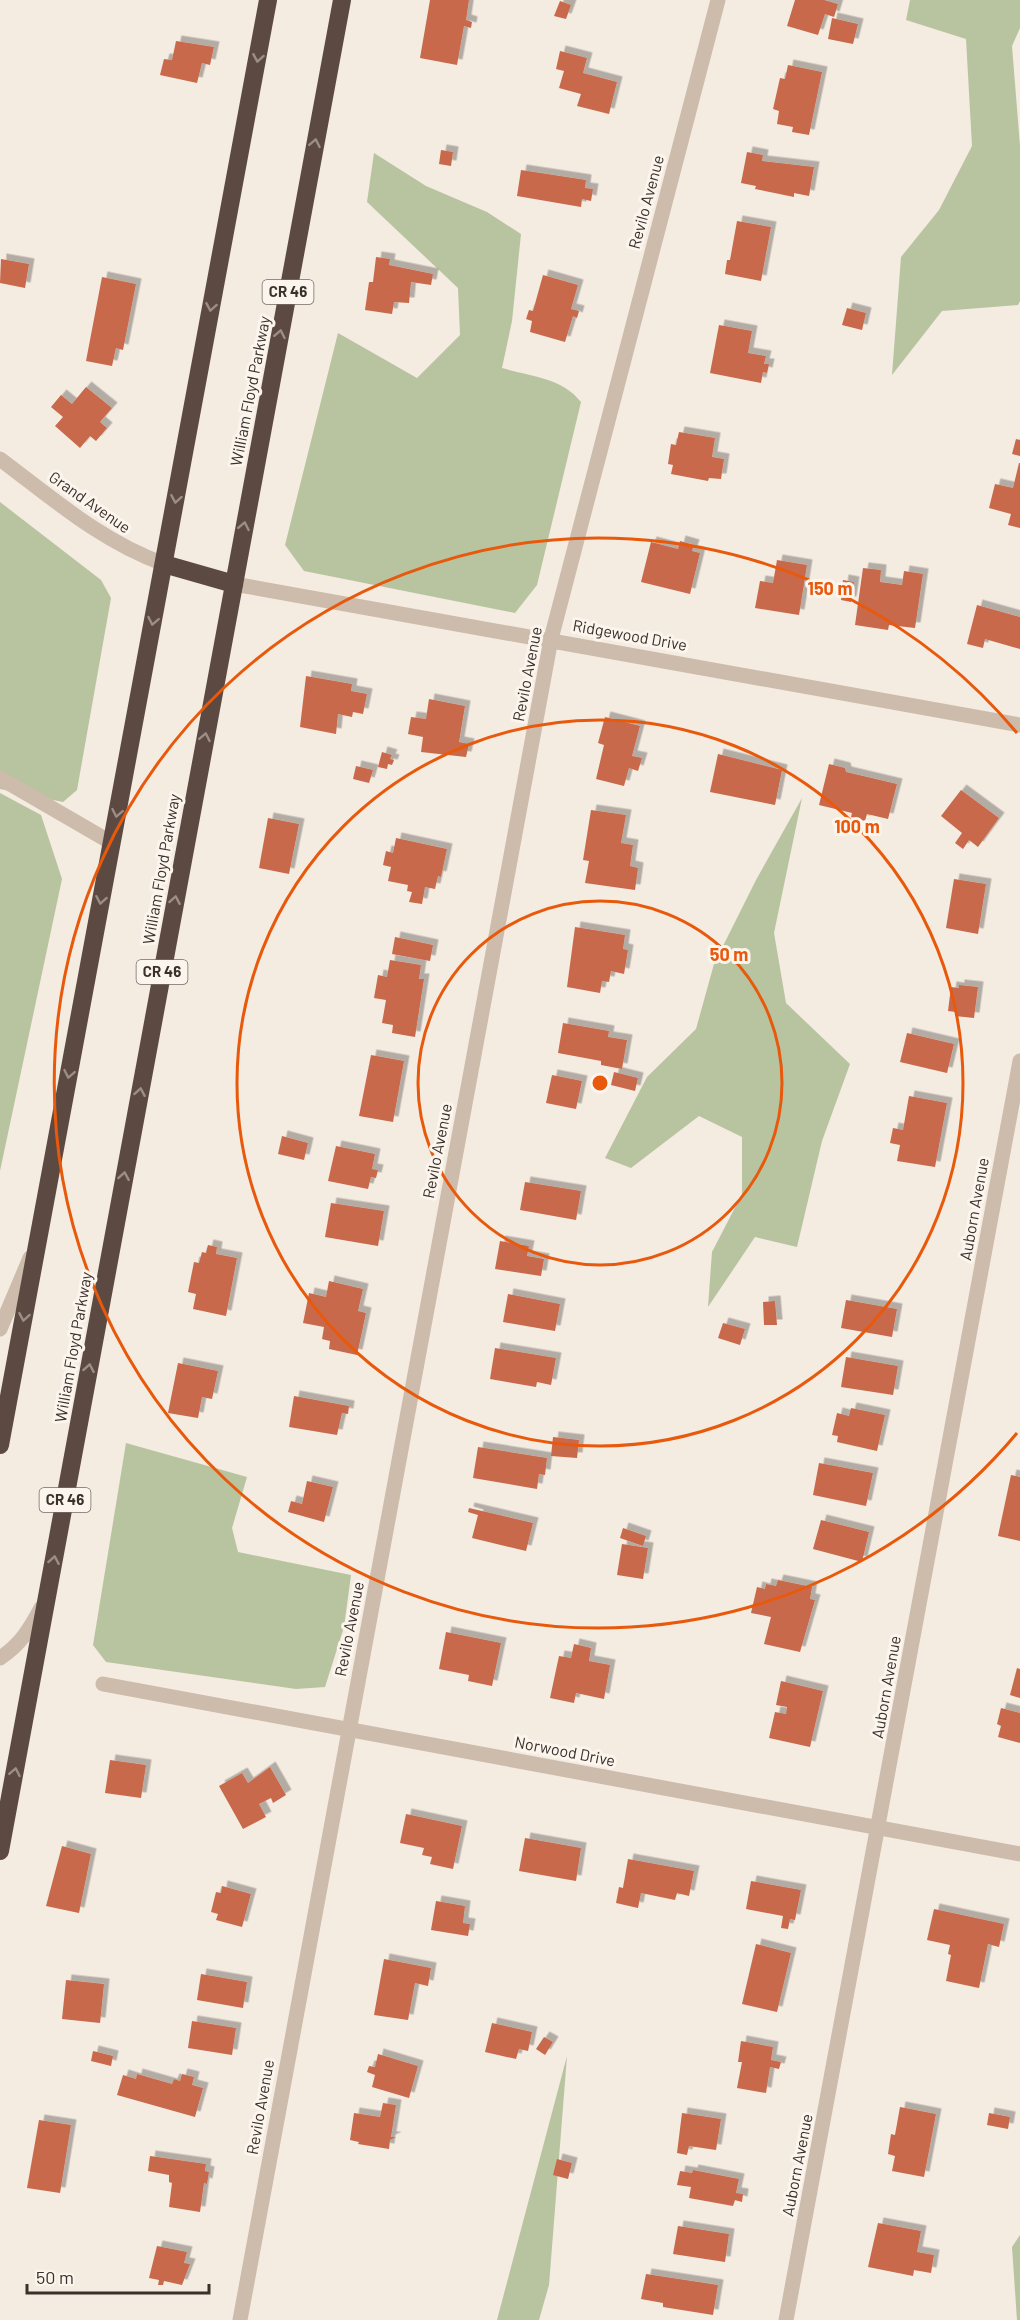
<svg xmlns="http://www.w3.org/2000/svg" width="1020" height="2320" font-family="Barlow,sans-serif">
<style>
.green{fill:#b8c4a0}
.building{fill:#c8694b;filter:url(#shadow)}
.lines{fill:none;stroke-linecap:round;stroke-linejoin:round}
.minor{stroke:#cdbbac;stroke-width:15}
.highway{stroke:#5c4a42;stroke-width:18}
.oneway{stroke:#9c8e87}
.ring{fill:none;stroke:#e8590c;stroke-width:3}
.labels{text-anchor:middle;stroke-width:6;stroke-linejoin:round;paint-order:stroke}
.shield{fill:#fbf5ee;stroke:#756b66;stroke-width:1.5}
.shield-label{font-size:15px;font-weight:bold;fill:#3b302b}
.street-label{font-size:16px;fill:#3b302b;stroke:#fbf5ee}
.centre{fill:#e8590c;stroke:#fbf5ee;stroke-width:3}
.ring-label{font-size:18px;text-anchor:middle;font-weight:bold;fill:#e8590c;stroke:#fbf5ee;stroke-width:6;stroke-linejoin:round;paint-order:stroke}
</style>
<defs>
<filter id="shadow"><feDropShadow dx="5.5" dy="-5.5" stdDeviation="0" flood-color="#0004"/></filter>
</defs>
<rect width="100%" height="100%" fill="#f4ebe1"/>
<g class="green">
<polygon points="910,0 1020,0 1020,28 1012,46 1020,146 1020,301 1018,305 942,311 892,375 901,257 939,210 972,146 966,39 906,20"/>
<path d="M374 153 426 186 487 212 521 234 512 321 502 368C529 376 563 378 581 402L537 585 515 613 304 571 285 545 338 333 417 378 460 335 458 288 367 202Z"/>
<polygon points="0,502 101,580 111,598 77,790 63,802 0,789"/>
<polygon points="0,793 41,815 62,879 0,1171"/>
<polygon points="802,798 774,933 786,1003 850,1064 822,1141 797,1247 755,1237 708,1307 712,1252 742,1194 742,1137 699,1116 631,1168 605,1158 647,1077 696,1029 714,964 756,880"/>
<polygon points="126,1443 247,1477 232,1528 238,1552 351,1575 344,1627 325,1687 296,1689 106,1662 93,1645"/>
<polygon points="567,2056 549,2285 539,2320 497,2320"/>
<polygon points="1020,2235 1020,2320 1017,2320 1012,2247"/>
</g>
<g class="building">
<polygon points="430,0 469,0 466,20 472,22 471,28 464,26 457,65 420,58"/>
<polygon points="795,0 824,0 838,4 834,17 825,14 818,35 787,26"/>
<polygon points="560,1 571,5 566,19 554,16"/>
<polygon points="832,18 858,24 853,44 828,39"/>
<polygon points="176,41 214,47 210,65 202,63 197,83 160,75 164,59 172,60"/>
<polygon points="560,51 587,58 583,73 617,82 609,114 577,106 581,94 559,88 564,71 556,69"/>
<polygon points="788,65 822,72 809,135 792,132 793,127 777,124 779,111 773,109 780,78 785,79"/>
<polygon points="441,150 453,152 451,166 439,164"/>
<polygon points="747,152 763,155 762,161 814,167 809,196 794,193 794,197 755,189 756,186 741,183"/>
<polygon points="521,170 586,180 585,188 593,189 591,201 582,199 581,207 517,196"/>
<polygon points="737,221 771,227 761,281 725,274 727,260 730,260"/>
<polygon points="376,257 390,259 389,265 433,274 431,285 411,282 409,303 394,302 392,314 365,310 369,282 373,282"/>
<polygon points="1,259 29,264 25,288 0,283"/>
<polygon points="543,275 578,285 571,309 579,311 577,318 573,316 565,342 530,332 532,321 526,319 529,310 533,311"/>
<polygon points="102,277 136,284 123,350 116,348 112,366 86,361"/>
<polygon points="847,308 866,313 862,330 842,325"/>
<polygon points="719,325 752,331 748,353 766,356 764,364 769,364 767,373 763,372 761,383 710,373"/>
<polygon points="86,387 112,408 100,422 107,428 96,441 90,436 80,448 55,426 63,417 51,407 61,395 72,404"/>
<polygon points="679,432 715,438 712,457 724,459 721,479 709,478 708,481 671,474 673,465 668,464 671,444 676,445"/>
<polygon points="1016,439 1020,440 1020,456 1012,454"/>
<polygon points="1019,463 1020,463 1020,528 1008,525 1011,514 989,508 995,484 1013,488"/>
<polygon points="680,541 694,545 692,551 700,553 690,594 641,582 651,542 678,549"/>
<polygon points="777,560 807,565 799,615 755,608 760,581 773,583"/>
<polygon points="863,568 881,570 880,582 902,585 904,571 923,574 915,628 889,625 888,630 855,625"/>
<polygon points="843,580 854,582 851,602 841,600"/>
<polygon points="977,605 1020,617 1020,649 985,639 983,648 967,644"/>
<polygon points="306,676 352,684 351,691 367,694 363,714 353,712 352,717 338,714 336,734 300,727"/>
<polygon points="429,699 465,706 459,742 469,744 466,757 421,752 423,737 408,734 411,717 426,719"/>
<polygon points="605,717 640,726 632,756 642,758 638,771 629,768 624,786 596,779 604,745 598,743"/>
<polygon points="382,752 392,755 390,759 394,760 392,765 388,764 387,769 378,767"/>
<polygon points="718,754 782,770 775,805 710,792"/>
<polygon points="829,764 845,768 846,772 897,784 888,819 867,814 865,821 851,817 852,813 819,805"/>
<polygon points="356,766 373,770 369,783 353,779"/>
<polygon points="961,790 999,818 978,847 969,840 963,849 955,843 962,833 941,816"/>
<polygon points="591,810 626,815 621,843 633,845 630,866 638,868 635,890 585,883 589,861 583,860"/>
<polygon points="268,818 299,824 289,874 259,868"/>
<polygon points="396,838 447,849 441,877 438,876 435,889 425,887 422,904 409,902 412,892 407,891 408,885 388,881 391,867 383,865 386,851 393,853"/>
<polygon points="954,879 986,884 978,934 946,928"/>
<polygon points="575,927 625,935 623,949 628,950 624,974 611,971 609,982 602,981 600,993 567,987"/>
<polygon points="395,937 433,945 430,961 392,954"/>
<polygon points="390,960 421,965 419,979 424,979 415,1037 392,1033 393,1025 382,1023 386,1000 374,998 378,975 387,977"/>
<polygon points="959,985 978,987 974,1018 955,1016 956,1012 948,1011 951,987 959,988"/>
<polygon points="563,1023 609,1031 608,1037 627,1040 622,1069 601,1065 601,1061 558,1053"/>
<polygon points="907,1033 954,1044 947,1073 900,1062"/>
<polygon points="371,1055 404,1061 393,1122 359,1116"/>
<polygon points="614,1072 638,1078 635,1091 611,1085"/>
<polygon points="552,1075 582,1081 576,1109 546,1103"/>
<polygon points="909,1096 947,1103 935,1167 897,1161 900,1145 890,1143 893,1128 903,1130"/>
<polygon points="282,1136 308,1143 304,1160 278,1154"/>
<polygon points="336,1146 375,1154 372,1169 378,1170 376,1178 371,1177 368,1189 328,1181"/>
<polygon points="525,1182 581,1191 576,1220 520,1210"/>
<polygon points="331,1203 384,1211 378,1246 325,1237"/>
<polygon points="500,1241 529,1246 527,1256 544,1259 541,1276 495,1269"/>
<polygon points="208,1245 217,1247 216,1254 237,1258 226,1316 193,1309 196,1294 188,1292 194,1262 199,1263 202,1252 206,1253"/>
<polygon points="329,1281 363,1289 358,1311 366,1313 357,1355 329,1349 330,1341 322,1339 324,1327 303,1323 309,1293 326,1297"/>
<polygon points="508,1294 560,1304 555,1331 503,1322"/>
<polygon points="846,1300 897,1309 892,1337 841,1328"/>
<polygon points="775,1301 777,1325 764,1325 763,1302"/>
<polygon points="723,1323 745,1329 740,1345 718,1338"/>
<polygon points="495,1348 556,1358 551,1385 537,1382 536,1387 490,1379"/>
<polygon points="846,1357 898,1366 893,1395 841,1387"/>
<polygon points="178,1363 218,1371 212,1399 202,1397 198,1418 168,1413"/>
<polygon points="294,1396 349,1406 348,1414 342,1413 337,1435 289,1427"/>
<polygon points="851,1408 885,1415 877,1451 837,1442 838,1436 832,1435 837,1413 849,1416"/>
<polygon points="553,1437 579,1440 577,1458 551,1456"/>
<polygon points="478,1447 547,1458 545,1475 539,1474 537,1489 473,1478"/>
<polygon points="819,1463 873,1473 866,1506 813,1495"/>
<polygon points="1011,1475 1020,1477 1020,1541 998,1536"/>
<polygon points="307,1481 333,1487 324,1522 288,1512 291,1501 302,1504"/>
<polygon points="469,1508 533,1523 526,1551 472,1538 478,1515 468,1512"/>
<polygon points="821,1520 869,1532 862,1562 813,1549"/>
<polygon points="623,1528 646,1536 643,1546 620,1538"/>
<polygon points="622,1544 648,1548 643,1579 617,1575"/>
<polygon points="778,1580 812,1587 810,1599 815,1600 800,1652 764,1644 771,1617 751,1613 757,1587 765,1589 766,1584 776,1586"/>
<polygon points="446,1632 501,1643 492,1686 468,1681 469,1675 439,1669"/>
<polygon points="574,1644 591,1648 589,1661 610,1665 604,1699 576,1693 574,1703 550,1698 559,1656 571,1658"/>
<polygon points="1017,1668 1020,1669 1020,1698 1010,1695"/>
<polygon points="781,1681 823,1691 810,1747 769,1738 775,1712 786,1714 787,1707 776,1705"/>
<polygon points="1001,1708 1020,1713 1020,1743 998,1737 1001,1726 997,1724"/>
<polygon points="110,1760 146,1765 141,1798 105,1793"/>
<polygon points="270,1767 286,1795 273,1803 271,1798 259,1804 266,1817 243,1829 219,1786 242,1773 248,1783"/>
<polygon points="406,1814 462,1826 453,1869 430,1864 432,1857 422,1855 424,1848 400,1843"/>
<polygon points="525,1838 581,1848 576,1881 519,1871"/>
<polygon points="62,1846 91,1854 79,1913 46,1906"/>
<polygon points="628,1859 694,1871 689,1896 677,1893 675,1900 641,1893 638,1908 616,1903 619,1887 623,1888"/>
<polygon points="751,1881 801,1890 795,1920 790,1919 788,1929 781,1928 783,1916 746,1909"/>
<polygon points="222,1886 251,1894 242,1927 216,1920 218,1914 211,1912 216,1892 221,1893"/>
<polygon points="436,1901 465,1906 463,1923 470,1924 468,1936 431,1930"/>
<polygon points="934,1909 1004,1924 999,1947 988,1944 979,1988 946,1981 951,1955 948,1954 950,1945 927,1940"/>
<polygon points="756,1944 791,1953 777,2012 742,2004"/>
<polygon points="384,1959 431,1968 428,1986 415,1983 408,2020 374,2015"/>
<polygon points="201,1974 247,1982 243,2008 197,2000"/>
<polygon points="66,1980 104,1984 100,2023 62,2019"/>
<polygon points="192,2021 236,2028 232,2055 188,2048"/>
<polygon points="492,2023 532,2032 528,2051 519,2049 516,2059 485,2052"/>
<polygon points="544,2037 553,2042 545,2055 536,2049"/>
<polygon points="741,2041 773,2047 771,2060 781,2062 779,2069 770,2067 766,2093 737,2088 742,2062 738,2062"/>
<polygon points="93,2051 113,2056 111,2066 91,2061"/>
<polygon points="378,2054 418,2066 409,2098 372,2087 375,2075 367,2072 369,2066 375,2067"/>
<polygon points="137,2074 172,2084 174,2079 180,2081 182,2074 194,2077 192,2085 203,2088 195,2117 117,2095 123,2075 136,2079"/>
<polygon points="383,2103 396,2105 391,2137 396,2137 390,2140 389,2149 358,2144 359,2142 350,2140 354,2113 380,2117"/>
<polygon points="900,2107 936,2114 924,2177 892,2171 895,2156 888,2154 891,2134 895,2135"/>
<polygon points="682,2113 721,2119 716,2150 689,2146 687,2155 677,2153"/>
<polygon points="989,2113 1010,2117 1008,2129 987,2125"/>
<polygon points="39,2120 71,2125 60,2193 27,2188"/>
<polygon points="150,2156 206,2164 205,2171 209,2172 207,2184 204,2183 200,2212 169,2207 172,2183 169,2182 169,2175 148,2171"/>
<polygon points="557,2159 572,2163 568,2179 553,2175"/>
<polygon points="693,2170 739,2179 736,2193 743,2194 742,2202 735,2200 733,2206 689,2198 691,2187 677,2185 680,2171 692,2173"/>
<polygon points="878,2223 921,2231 917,2252 934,2255 931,2273 914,2270 913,2276 868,2267"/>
<polygon points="678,2226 729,2234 725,2262 673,2254"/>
<polygon points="157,2246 187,2252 184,2263 190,2264 182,2285 164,2281 163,2285 158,2285 159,2280 149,2278"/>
<polygon points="646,2274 718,2285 713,2315 663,2307 663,2303 641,2299"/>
</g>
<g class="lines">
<g class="minor">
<path d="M0 459C52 498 102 542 164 564"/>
<polyline points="234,584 1020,725"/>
<polyline points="0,778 112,843"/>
<polyline points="0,1329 30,1258"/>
<path d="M0 1658C20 1645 30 1629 41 1608"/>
<polyline points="103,1684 1020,1854"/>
<polyline points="240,2320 551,639 718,0"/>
<polyline points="786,2320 1020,1061"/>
</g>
<g class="highway">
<polyline points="164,564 234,584"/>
<polyline points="0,1445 268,0"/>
<polyline points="0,1851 342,0"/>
</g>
</g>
<defs><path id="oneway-chevron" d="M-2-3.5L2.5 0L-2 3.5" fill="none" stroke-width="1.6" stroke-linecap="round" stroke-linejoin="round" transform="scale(1.5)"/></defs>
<g class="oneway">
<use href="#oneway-chevron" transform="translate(258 58) rotate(100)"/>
<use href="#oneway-chevron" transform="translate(315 143) rotate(-79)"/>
<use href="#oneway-chevron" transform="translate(211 307) rotate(100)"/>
<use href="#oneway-chevron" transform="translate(280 334) rotate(-79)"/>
<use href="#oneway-chevron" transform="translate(176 499) rotate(100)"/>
<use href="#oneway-chevron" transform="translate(244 526) rotate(-79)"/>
<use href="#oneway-chevron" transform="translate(153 621) rotate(101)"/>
<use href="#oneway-chevron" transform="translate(205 737) rotate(-79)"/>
<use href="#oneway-chevron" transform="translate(117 813) rotate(101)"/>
<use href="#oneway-chevron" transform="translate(101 900) rotate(100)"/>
<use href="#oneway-chevron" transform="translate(175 900) rotate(-80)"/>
<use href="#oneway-chevron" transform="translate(69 1074) rotate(101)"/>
<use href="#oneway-chevron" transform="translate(140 1092) rotate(-80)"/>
<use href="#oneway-chevron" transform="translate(124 1176) rotate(-80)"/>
<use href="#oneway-chevron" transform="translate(24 1317) rotate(100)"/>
<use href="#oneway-chevron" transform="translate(89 1368) rotate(-80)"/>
<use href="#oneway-chevron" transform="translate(54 1560) rotate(-80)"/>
<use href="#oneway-chevron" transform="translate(15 1772) rotate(-79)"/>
</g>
<g class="ring">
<circle cx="600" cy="1083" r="182"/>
<circle cx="600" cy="1083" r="363"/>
<path d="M1017 1433A545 545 0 1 1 1017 733"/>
</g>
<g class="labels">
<g class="shield">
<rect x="262.5" y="280" width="51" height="24" rx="4.5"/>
<rect x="136.5" y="960" width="51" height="24" rx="4.5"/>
<rect x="39.5" y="1488" width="51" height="24" rx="4.5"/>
</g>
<g class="shield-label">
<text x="288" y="297">CR 46</text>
<text x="162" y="977">CR 46</text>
<text x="65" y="1505">CR 46</text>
</g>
<g class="street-label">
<text transform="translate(646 202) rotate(-75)" y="6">Revilo Avenue</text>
<text transform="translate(250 391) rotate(-79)" y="6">William Floyd Parkway</text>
<text transform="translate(90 502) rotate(35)" y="6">Grand Avenue</text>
<text transform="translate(630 635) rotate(10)" y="6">Ridgewood Drive</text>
<text transform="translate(527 674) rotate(-79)" y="6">Revilo Avenue</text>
<text transform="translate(161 869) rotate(-80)" y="6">William Floyd Parkway</text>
<text transform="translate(437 1151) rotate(-79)" y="6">Revilo Avenue</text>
<text transform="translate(974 1209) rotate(-80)" y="6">Auborn Avenue</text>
<text transform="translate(73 1347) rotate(-80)" y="6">William Floyd Parkway</text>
<text transform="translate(349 1629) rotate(-79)" y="6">Revilo Avenue</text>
<text transform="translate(886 1687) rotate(-80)" y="6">Auborn Avenue</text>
<text transform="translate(565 1751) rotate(11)" y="6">Norwood Drive</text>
<text transform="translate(260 2107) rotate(-80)" y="6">Revilo Avenue</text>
<text transform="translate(797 2165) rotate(-79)" y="6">Auborn Avenue</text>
</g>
</g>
<circle cx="600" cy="1083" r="9" class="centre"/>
<g class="ring-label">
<text x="830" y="595">150 m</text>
<text x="857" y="833">100 m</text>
<text x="729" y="961">50 m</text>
</g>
<path d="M27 2284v9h182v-9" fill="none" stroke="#3b302b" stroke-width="3"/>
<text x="36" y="2284" font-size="18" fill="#3b302b" stroke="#fbf5ee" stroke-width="4.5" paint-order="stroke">50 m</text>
</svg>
